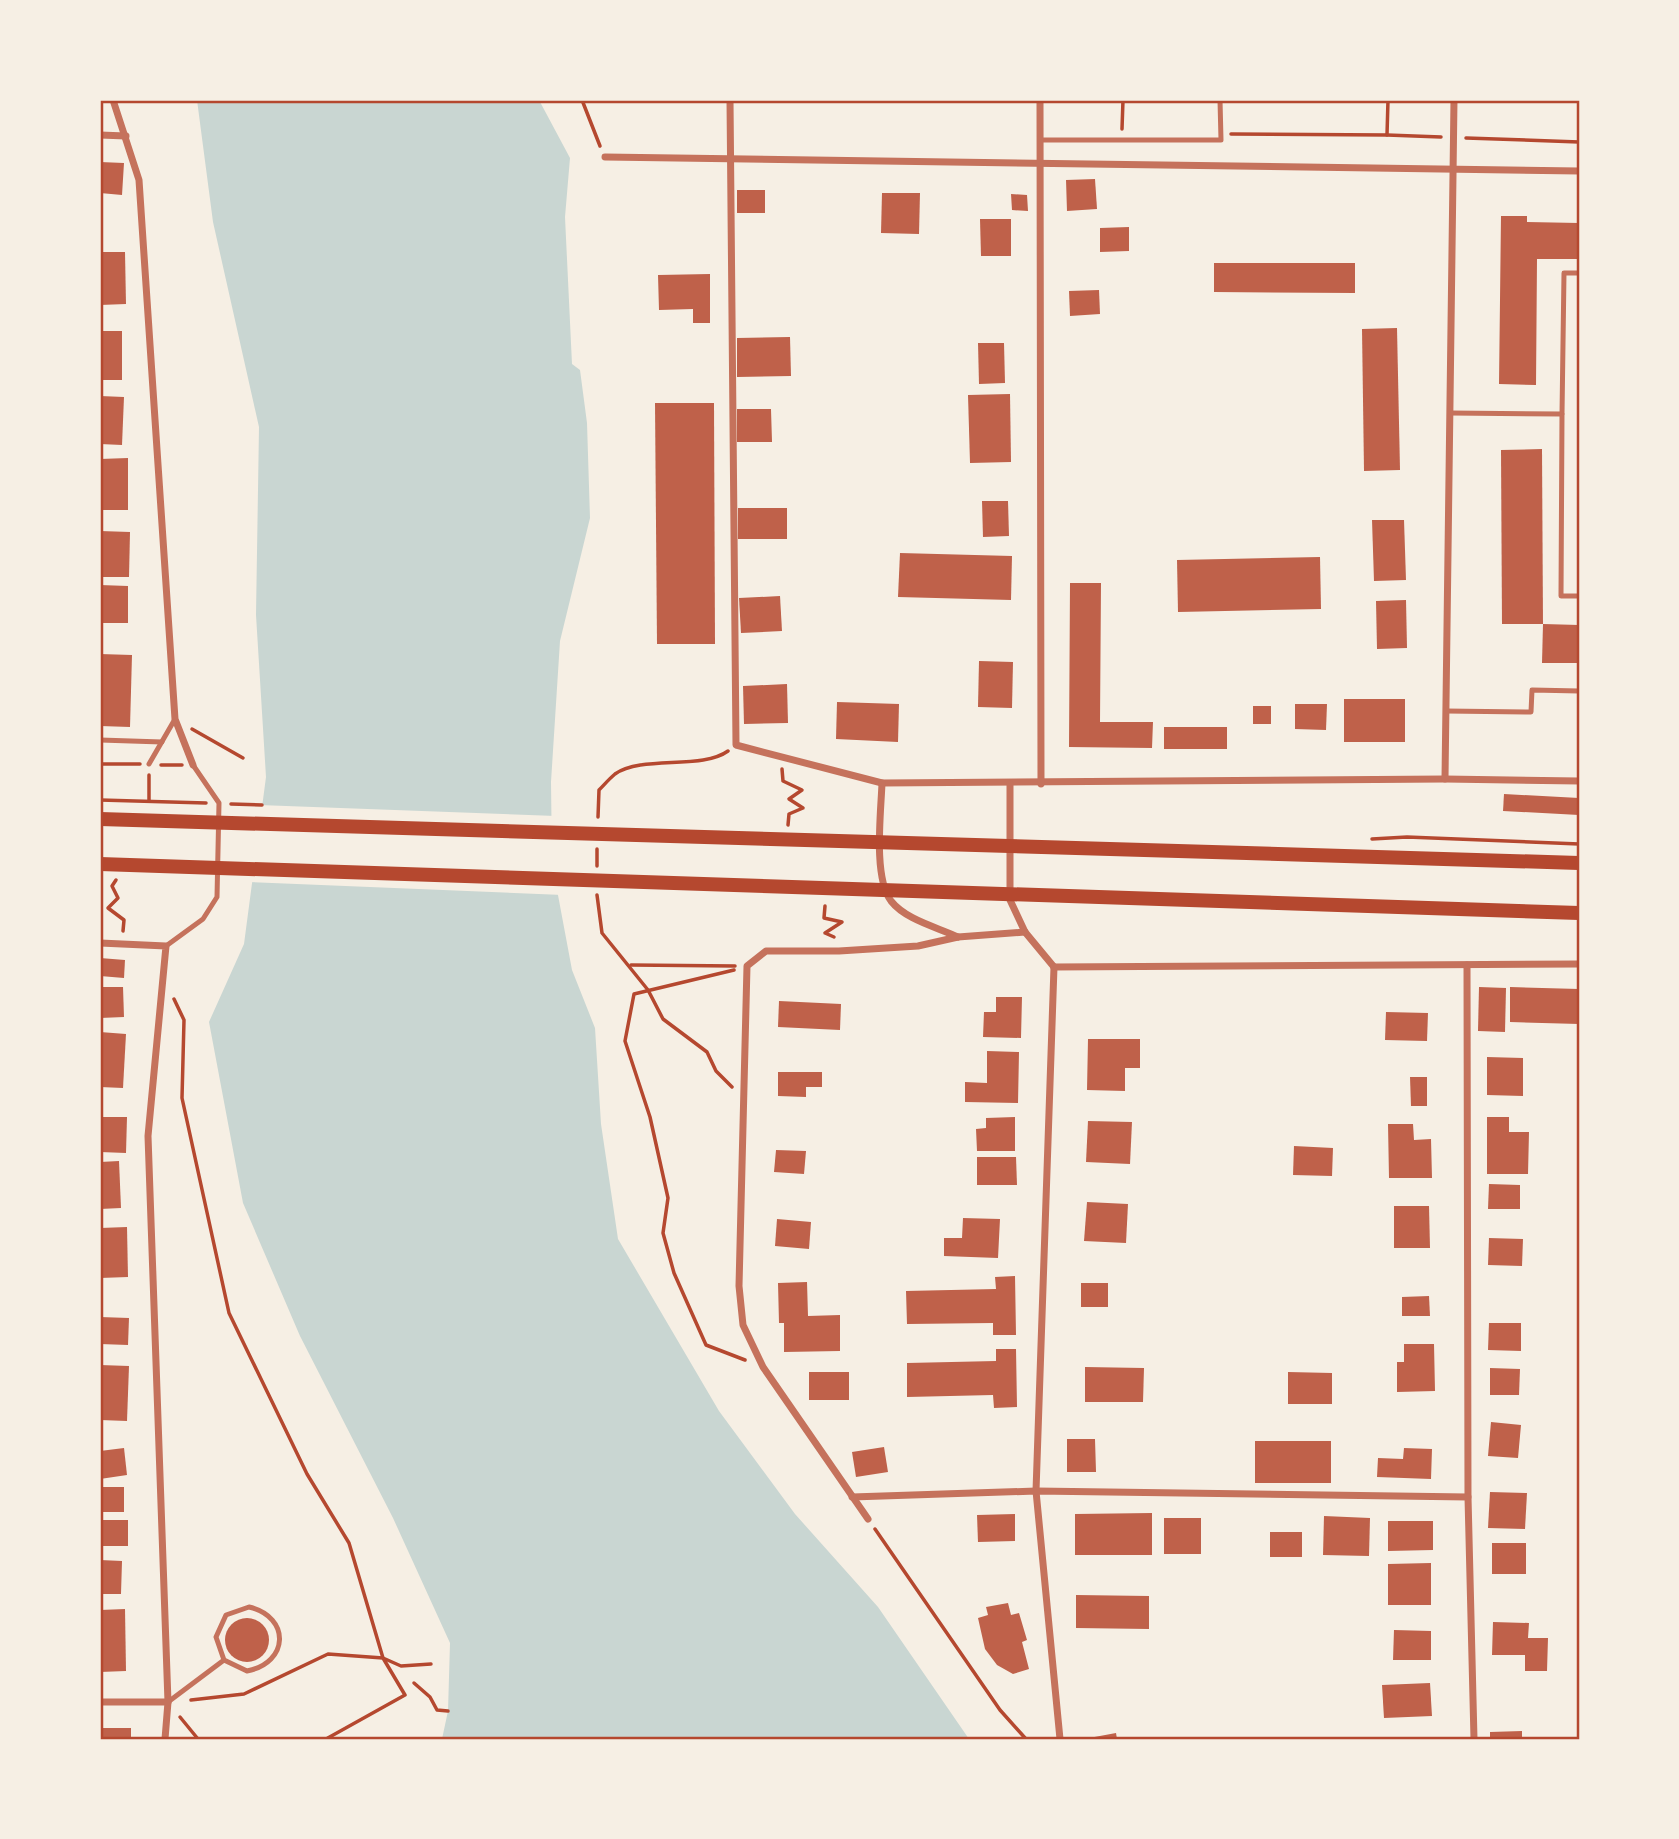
<svg xmlns="http://www.w3.org/2000/svg" width="1679" height="1839" font-family="'Roboto Condensed',sans-serif">
<style>
.water{fill:#c9d6d2}
.pier{fill:#f6efe4}
.building{fill:#bf614a}
.lines{fill:none;stroke-linecap:round;stroke-linejoin:round}
.path{stroke:#b5482f;stroke-width:3.5}
.service{stroke:#c5725c;stroke-width:5}
.minor{stroke:#c5725c;stroke-width:7}
.secondary{stroke:#b5482f;stroke-width:14}
.neatline{fill:none;stroke:#b5482f;stroke-width:2.5}
</style>
<rect width="100%" height="100%" fill="#f6efe4"/>
<polygon class="water" points="197,100 539,100 570,158 565,217 572,364 580,370 587,423 590,518 560,641 551,782 552,863 572,970 595,1028 601,1124 618,1239 719,1411 795,1514 878,1607 969,1739 442,1739 448,1711 450,1643 393,1518 300,1336 243,1203 209,1022 244,944 266,777 256,615 259,427 213,222"/>
<polygon class="pier" points="259,805 556,816 556,863 563,895 249,882"/>
<g class="building">
<polygon points="100,162 124,163 122,195 100,193"/>
<polygon points="1095,179 1097,209 1067,211 1066,180"/>
<rect x="737" y="190" width="28" height="23"/>
<polygon points="882,193 920,193 919,234 881,233"/>
<polygon points="1011,194 1027,195 1028,211 1012,210"/>
<polygon points="1501,216 1527,216 1527,222 1579,223 1579,259 1537,259 1536,385 1499,384"/>
<polygon points="980,219 1011,219 1011,256 981,256"/>
<polygon points="1129,227 1129,251 1100,252 1100,228"/>
<polygon points="100,252 125,252 126,304 100,305"/>
<polygon points="1214,263 1355,263 1355,293 1214,292"/>
<polygon points="710,274 710,323 693,323 693,309 659,310 658,275"/>
<polygon points="1099,290 1100,314 1070,316 1069,291"/>
<polygon points="1397,328 1400,470 1364,471 1362,329"/>
<rect x="100" y="331" width="22" height="49"/>
<polygon points="790,337 791,376 737,377 737,338"/>
<polygon points="978,343 1004,343 1005,383 979,384"/>
<polygon points="1010,394 1011,462 970,463 968,395"/>
<polygon points="100,396 124,397 122,445 100,444"/>
<polygon points="655,403 714,403 715,644 657,644"/>
<polygon points="737,409 771,409 772,442 737,442"/>
<polygon points="1542,449 1543,624 1502,624 1501,450"/>
<polygon points="128,458 128,510 100,510 100,459"/>
<polygon points="982,501 1008,501 1009,536 983,537"/>
<rect x="738" y="508" width="49" height="31"/>
<polygon points="1372,520 1404,520 1406,580 1374,581"/>
<polygon points="100,531 130,532 129,577 100,577"/>
<polygon points="900,553 1012,556 1011,600 898,597"/>
<polygon points="1320,557 1321,609 1178,612 1177,560"/>
<polygon points="1070,583 1101,583 1100,722 1153,722 1152,748 1069,747"/>
<polygon points="100,585 128,586 128,623 100,623"/>
<polygon points="780,596 782,631 741,633 739,598"/>
<polygon points="1406,600 1407,648 1377,649 1376,601"/>
<polygon points="1543,624 1579,625 1579,663 1542,663"/>
<polygon points="100,654 132,655 130,727 100,726"/>
<polygon points="979,661 1013,662 1012,708 978,707"/>
<polygon points="787,684 788,723 744,724 743,686"/>
<rect x="1344" y="699" width="61" height="43"/>
<polygon points="837,702 899,704 898,742 836,739"/>
<polygon points="1295,704 1327,704 1326,730 1295,729"/>
<rect x="1253" y="706" width="18" height="18"/>
<rect x="1164" y="727" width="63" height="22"/>
<polygon points="1504,794 1579,798 1579,815 1503,811"/>
<polygon points="100,958 125,960 124,978 100,976"/>
<polygon points="100,987 123,987 124,1017 100,1018"/>
<polygon points="1479,987 1506,988 1505,1032 1478,1031"/>
<polygon points="1510,987 1579,989 1579,1024 1510,1022"/>
<polygon points="996,997 1022,997 1021,1038 983,1037 984,1012 996,1012"/>
<polygon points="779,1001 841,1004 840,1030 778,1027"/>
<polygon points="1386,1012 1428,1013 1427,1041 1385,1040"/>
<polygon points="100,1032 126,1034 123,1088 100,1087"/>
<polygon points="1088,1039 1140,1039 1140,1068 1125,1068 1125,1091 1087,1090"/>
<polygon points="987,1051 1019,1052 1018,1103 965,1102 965,1082 987,1083"/>
<polygon points="1487,1057 1523,1058 1523,1096 1487,1095"/>
<polygon points="778,1072 822,1072 822,1087 806,1087 806,1097 778,1096"/>
<polygon points="1410,1077 1427,1077 1427,1106 1411,1106"/>
<polygon points="100,1117 127,1117 126,1153 100,1152"/>
<polygon points="1015,1117 1015,1151 977,1151 976,1129 986,1128 986,1118"/>
<polygon points="1487,1117 1509,1117 1509,1132 1529,1132 1528,1174 1487,1174"/>
<polygon points="1088,1121 1132,1122 1130,1164 1086,1162"/>
<polygon points="1388,1124 1413,1124 1414,1140 1431,1139 1432,1178 1389,1178"/>
<polygon points="1294,1146 1333,1148 1332,1176 1293,1175"/>
<polygon points="776,1150 806,1151 804,1174 774,1172"/>
<polygon points="977,1157 1016,1157 1017,1185 977,1185"/>
<polygon points="119,1161 121,1208 100,1209 100,1162"/>
<polygon points="1489,1184 1520,1185 1520,1209 1488,1209"/>
<polygon points="1087,1202 1128,1204 1126,1243 1084,1241"/>
<polygon points="1394,1206 1429,1206 1430,1248 1394,1248"/>
<polygon points="963,1218 1000,1219 998,1258 944,1256 944,1238 962,1238"/>
<polygon points="777,1219 811,1222 809,1249 775,1246"/>
<polygon points="127,1227 128,1277 100,1278 100,1228"/>
<polygon points="1489,1238 1523,1239 1522,1266 1488,1265"/>
<polygon points="1015,1276 1016,1335 993,1335 993,1323 907,1324 906,1291 996,1289 995,1277"/>
<polygon points="807,1282 808,1316 840,1315 840,1351 784,1352 784,1323 779,1323 778,1283"/>
<rect x="1081" y="1283" width="27" height="24"/>
<polygon points="1429,1296 1430,1316 1402,1316 1402,1297"/>
<polygon points="100,1317 129,1318 128,1345 100,1344"/>
<polygon points="1489,1323 1521,1323 1521,1351 1488,1350"/>
<polygon points="1404,1344 1434,1344 1435,1391 1397,1392 1397,1362 1404,1362"/>
<polygon points="996,1349 1016,1349 1017,1407 994,1408 993,1395 907,1397 907,1363 996,1361"/>
<polygon points="100,1365 129,1366 127,1421 100,1420"/>
<polygon points="1085,1367 1144,1368 1143,1402 1085,1402"/>
<polygon points="1490,1368 1520,1369 1519,1395 1490,1395"/>
<rect x="809" y="1372" width="40" height="28"/>
<polygon points="1288,1372 1332,1373 1332,1404 1288,1404"/>
<polygon points="1491,1422 1521,1425 1518,1458 1488,1456"/>
<polygon points="1067,1439 1095,1439 1096,1472 1067,1472"/>
<rect x="1255" y="1441" width="76" height="42"/>
<polygon points="884,1447 888,1472 856,1477 852,1452"/>
<polygon points="124,1448 127,1475 100,1479 100,1451"/>
<polygon points="1404,1448 1432,1449 1431,1479 1377,1477 1378,1458 1403,1459"/>
<polygon points="103,1487 124,1487 124,1512 102,1512"/>
<polygon points="1490,1492 1527,1493 1525,1529 1488,1528"/>
<polygon points="1152,1513 1152,1555 1075,1555 1075,1514"/>
<polygon points="1015,1514 1015,1541 978,1542 977,1515"/>
<polygon points="1324,1516 1370,1518 1369,1556 1323,1555"/>
<rect x="1164" y="1518" width="37" height="36"/>
<rect x="100" y="1520" width="28" height="26"/>
<polygon points="1388,1521 1433,1521 1433,1550 1388,1551"/>
<rect x="1270" y="1532" width="32" height="25"/>
<rect x="1492" y="1543" width="34" height="31"/>
<polygon points="100,1560 122,1561 121,1594 100,1594"/>
<polygon points="1431,1563 1431,1605 1388,1605 1388,1564"/>
<polygon points="1076,1595 1149,1596 1149,1629 1076,1628"/>
<polygon points="1008,1603 1011,1615 1019,1613 1027,1640 1022,1642 1029,1669 1013,1674 997,1665 985,1649 978,1618 988,1615 986,1607"/>
<polygon points="125,1609 126,1671 100,1672 100,1610"/>
<circle cx="247" cy="1640" r="22"/>
<polygon points="1493,1622 1529,1623 1528,1638 1548,1638 1547,1671 1525,1671 1525,1655 1492,1655"/>
<polygon points="1394,1630 1431,1631 1431,1660 1393,1660"/>
<polygon points="1430,1683 1432,1716 1384,1718 1382,1685"/>
<rect x="100" y="1728" width="31" height="11"/>
<polygon points="1522,1731 1522,1739 1490,1739 1490,1732"/>
<polygon points="1116,1733 1117,1739 1089,1739 1089,1738"/>
</g>
<g class="lines">
<g class="path">
<polyline points="582,100 600,146"/>
<polyline points="1122,129 1123,100"/>
<polyline points="1231,134 1387,135 1388,100"/>
<polyline points="1387,135 1441,137"/>
<polyline points="1466,138 1579,142"/>
<polyline points="192,729 243,758"/>
<polyline points="100,764 140,764"/>
<polyline points="161,765 182,765"/>
<polyline points="782,769 783,781 802,790 789,799 803,808 789,814 788,825"/>
<polyline points="149,775 149,801"/>
<polyline points="100,800 206,803"/>
<polyline points="231,804 262,805"/>
<path d="M598 817 599 790C604 785 609 779 615 774 642 755 702 770 728 751"/>
<polyline points="1372,839 1407,837 1579,844"/>
<polyline points="597,866 597,849"/>
<polyline points="116,880 112,886 118,898 108,908 124,920 123,931"/>
<polyline points="597,895 602,933 648,990 663,1019 707,1052 716,1071 732,1087"/>
<polyline points="825,906 824,918 842,922 825,933 834,937"/>
<polyline points="631,965 735,966"/>
<polyline points="734,970 634,994 625,1041 650,1117 668,1198 663,1233 674,1273 706,1345 745,1360"/>
<polyline points="174,999 184,1020 182,1098 229,1313 307,1474 349,1543 383,1658 401,1666 431,1664"/>
<polyline points="875,1529 1000,1710 1026,1739"/>
<polyline points="414,1683 430,1697 437,1710 448,1711"/>
<polyline points="191,1700 244,1694 328,1654 383,1658 405,1695 326,1739"/>
<polyline points="180,1717 198,1739"/>
</g>
<g class="service">
<polyline points="1040,140 1221,140 1220,100"/>
<polyline points="1450,413 1562,414 1564,273 1579,273"/>
<polyline points="1562,414 1561,596 1579,596"/>
<polyline points="1446,711 1531,712 1532,690 1579,691"/>
<polyline points="100,740 162,742"/>
<polyline points="149,764 175,719"/>
<polyline points="166,946 203,919 217,897 219,803 193,765"/>
<path d="M168 1702 224 1660 247 1671C289 1663 291 1617 249 1607L226 1615 216 1637 224 1660"/>
</g>
<g class="minor">
<polyline points="113,100 139,180 175,719 193,765"/>
<polyline points="730,100 736,745 882,783 1445,779 1579,781"/>
<polyline points="1040,100 1041,784"/>
<polyline points="100,135 126,136"/>
<polyline points="605,157 1579,171"/>
<polyline points="1445,779 1454,100"/>
<path d="M882 783C881 812 873 877 891 901 906 920 937 927 958 937"/>
<polyline points="1010,784 1010,900 1025,932 1054,967"/>
<polyline points="100,943 166,946 148,1136 168,1702 165,1739"/>
<polyline points="1467,965 1468,1497 1474,1739"/>
<polyline points="1054,967 1036,1491 1060,1739"/>
<polyline points="1054,967 1579,964"/>
<polyline points="852,1497 1036,1491 1468,1497"/>
<polyline points="868,1519 763,1367 743,1325 739,1286 747,966 766,951 839,951 918,946 958,937 1025,932"/>
<polyline points="100,1702 168,1702"/>
</g>
<g class="secondary">
<polyline points="100,819 1579,863"/>
<polyline points="100,864 1579,913"/>
</g>
</g>
<rect width="1679" height="1839" fill="none" stroke="#f6efe4" stroke-width="203"/>
<rect x="102" y="102" width="1476" height="1636" class="neatline"/>
</svg>
